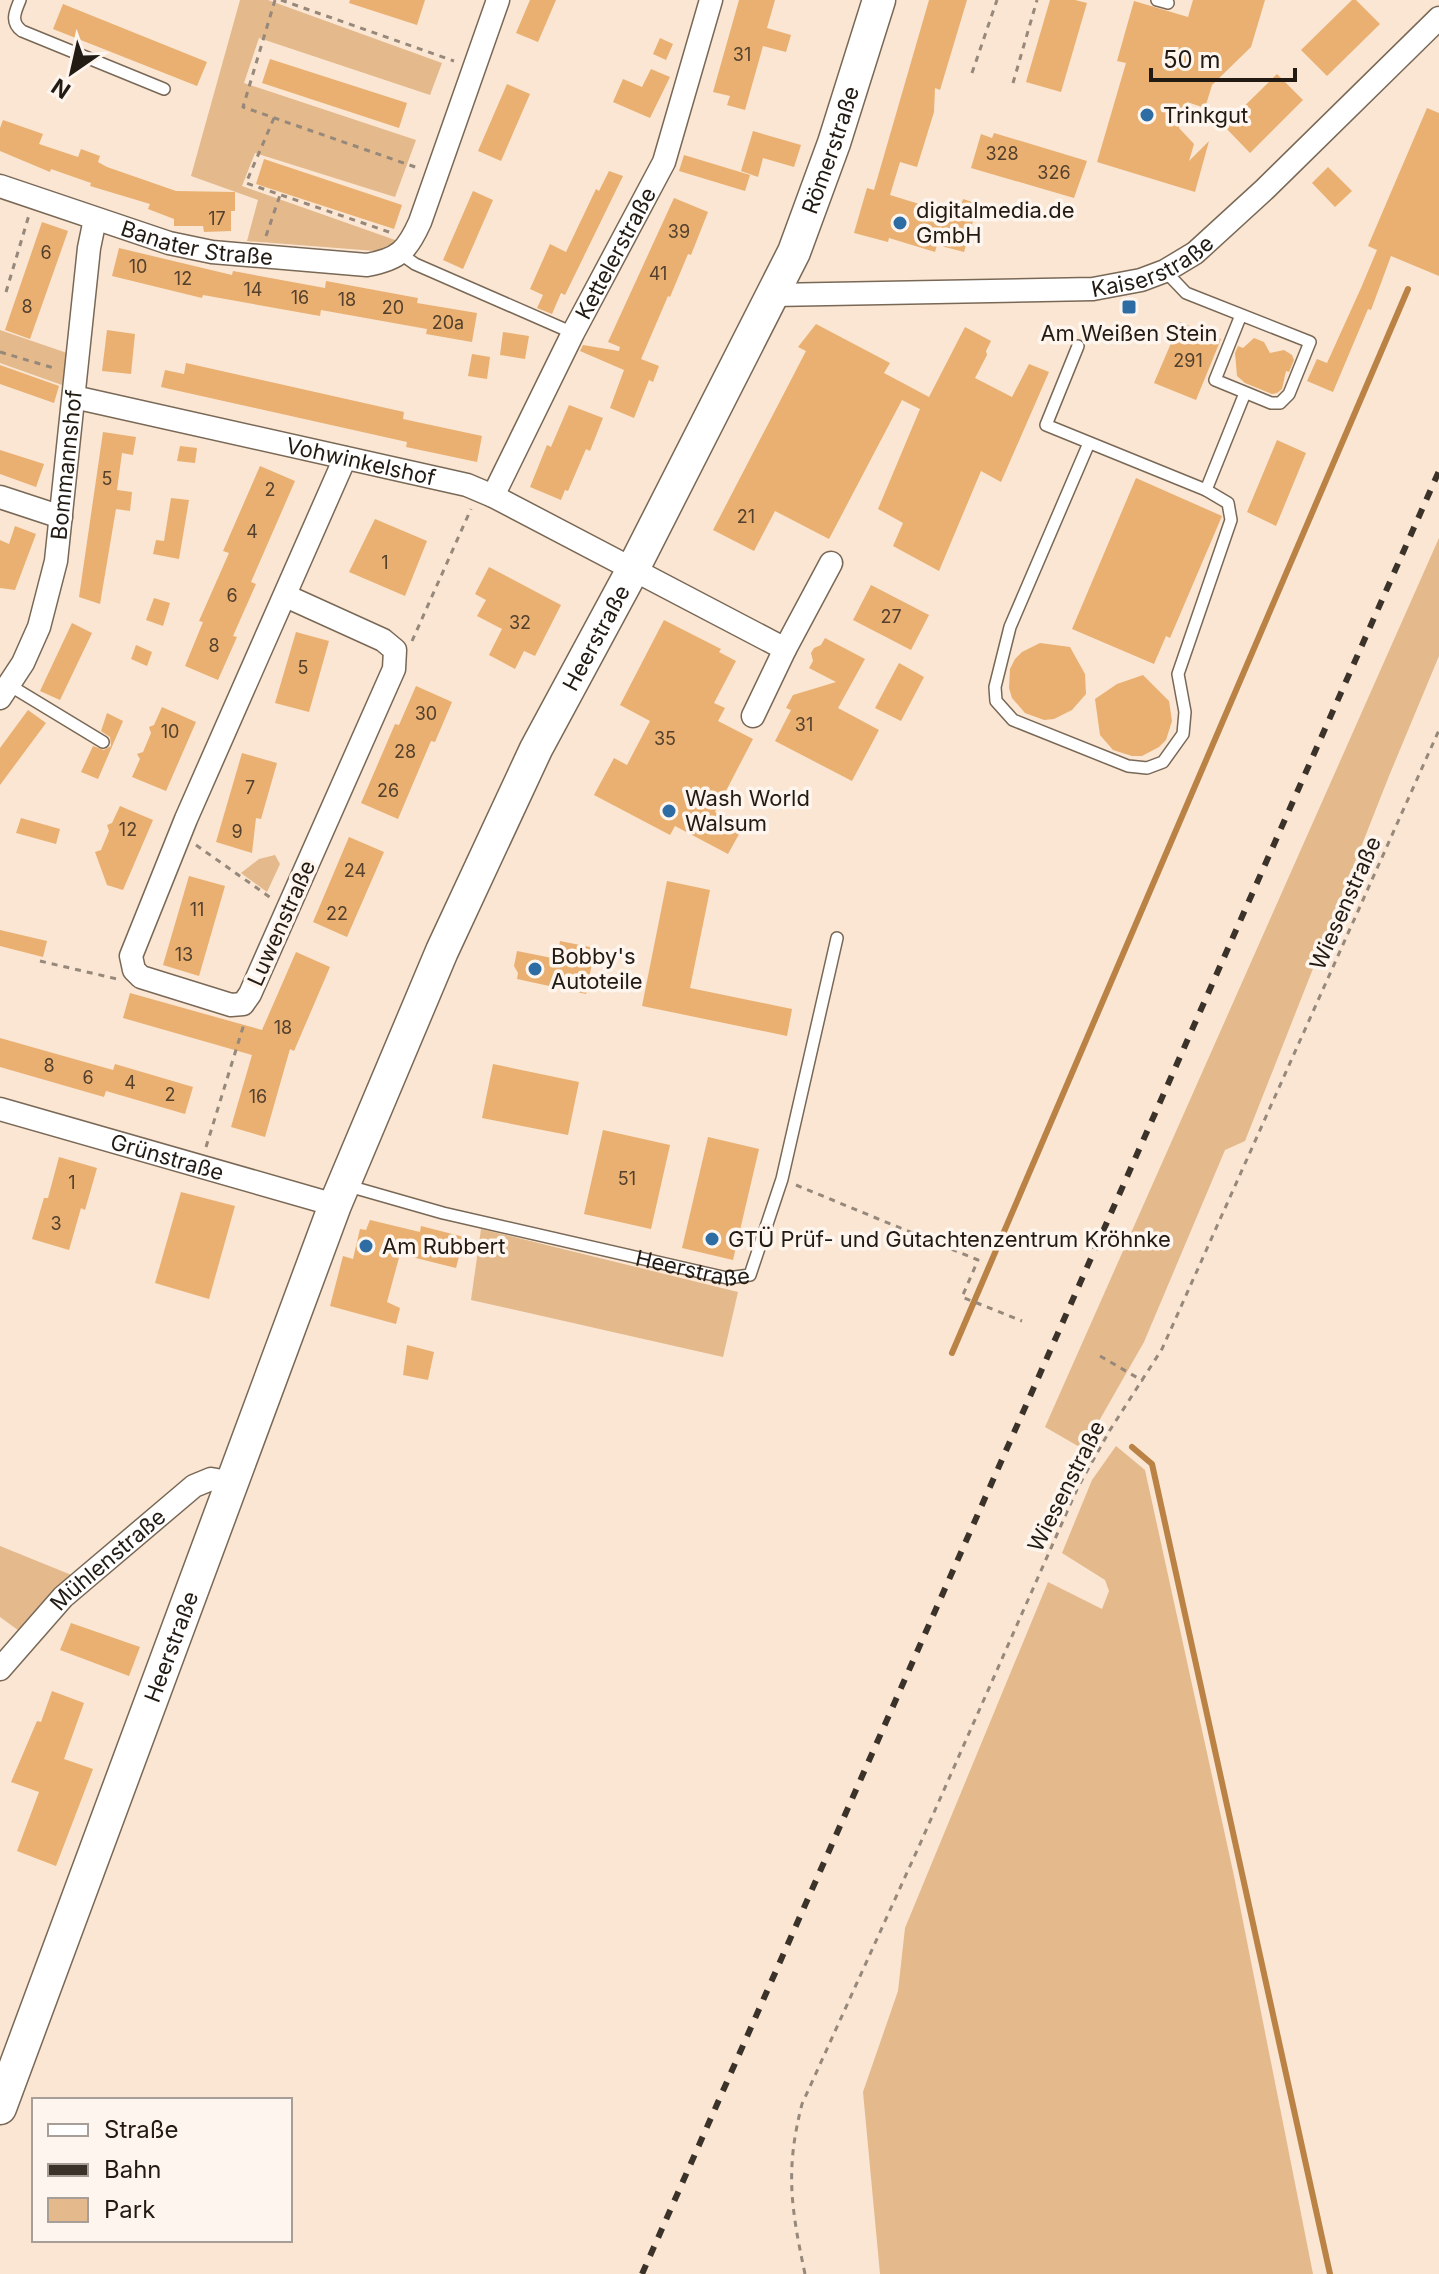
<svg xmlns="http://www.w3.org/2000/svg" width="1439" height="2274" font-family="Inter,sans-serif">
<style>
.green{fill:#e4b98c}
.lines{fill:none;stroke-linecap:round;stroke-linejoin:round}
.stream{stroke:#ba8345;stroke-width:6}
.building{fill:#e9b072}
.service-casing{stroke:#796856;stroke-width:14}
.minor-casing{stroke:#796856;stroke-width:25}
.secondary-casing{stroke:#796856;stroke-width:35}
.path{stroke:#96887a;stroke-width:3;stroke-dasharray:6 6;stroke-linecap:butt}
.service{stroke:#fff;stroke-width:11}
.minor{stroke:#fff;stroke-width:22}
.secondary{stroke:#fff;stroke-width:32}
.rail{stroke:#3b322a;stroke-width:6;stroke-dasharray:10 10;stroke-linecap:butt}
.poi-dot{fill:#2e6da3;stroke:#fef6ee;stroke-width:3}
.labels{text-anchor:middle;stroke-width:7;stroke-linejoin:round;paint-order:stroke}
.number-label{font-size:18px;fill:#54402c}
.poi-label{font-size:22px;fill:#221b14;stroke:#fef6ee;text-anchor:start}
.street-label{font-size:22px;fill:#221b14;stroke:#fef6ee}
</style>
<rect width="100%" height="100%" fill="#fae6d2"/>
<g class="green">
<polygon points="240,0 268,0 442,63 430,95 259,38 244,83 416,140 395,197 255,153 242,186 398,241 375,251 247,241 258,200 191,176"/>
<polygon points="0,330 67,353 62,385 0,363"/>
<polygon points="1439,538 1439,656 1389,776 1245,1141 1225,1150 1144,1342 1083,1449 1045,1427"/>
<polygon points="275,855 280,864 267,892 241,873 259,859"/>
<polygon points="481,1229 738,1292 723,1357 471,1300"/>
<polygon points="1116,1446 1145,1470 1234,1876 1313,2274 880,2274 863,2092 898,1991 905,1928 1048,1582 1102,1609 1109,1591 1105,1580 1062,1553 1092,1480"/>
<polygon points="0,1546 74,1576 22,1633 0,1617"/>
</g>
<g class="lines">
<g class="stream">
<polyline points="952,1353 1408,289"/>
<polyline points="1132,1447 1152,1464 1330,2274"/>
</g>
</g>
<g class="building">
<polygon points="350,0 425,0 417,25 349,3"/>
<polygon points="530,0 556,0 538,42 516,33"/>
<polygon points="739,0 775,0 767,28 791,35 786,52 763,46 745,110 727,105 730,96 713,92"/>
<polygon points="929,0 967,0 940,90 935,88 934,112 917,167 900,162 890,195 958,216 963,199 978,204 964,252 937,245 935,252 889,238 888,242 854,233 867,188 874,190"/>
<polygon points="1050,0 1075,0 1087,3 1061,92 1026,82"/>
<polygon points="1193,0 1265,0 1251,47 1212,85 1205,108 1187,102 1179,128 1194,144 1189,161 1209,141 1195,192 1097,162 1126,63 1117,61 1134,1 1188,17"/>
<polygon points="1352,0 1356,0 1380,24 1327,76 1301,50"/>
<polygon points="63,4 207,62 197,86 53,29"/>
<polygon points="660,38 673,44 666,60 653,54"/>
<polygon points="270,59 407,103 399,128 262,83"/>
<polygon points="651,69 670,77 650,118 613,102 623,79 642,87"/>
<polygon points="1277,74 1303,100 1250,153 1224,126"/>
<polygon points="507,84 530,94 501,161 478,151"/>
<polygon points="1427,108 1439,113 1439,276 1391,256 1371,310 1368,309 1333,392 1307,381 1317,359 1327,363 1361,288 1377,250 1368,246"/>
<polygon points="3,120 43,134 39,144 78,157 81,149 100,156 98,162 107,167 176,191 235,192 235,211 231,211 231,231 204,232 203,226 174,226 174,219 148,209 150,204 90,186 91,183 51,169 50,172 0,151 0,128"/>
<polygon points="753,131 801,145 794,167 763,158 758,177 741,171"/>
<polygon points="994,133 1087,161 1074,198 971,168 981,134 992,138"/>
<polygon points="684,155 750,175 745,191 679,171"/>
<polygon points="264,159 402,205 394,229 256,184"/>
<polygon points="1328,167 1352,191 1335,207 1312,183"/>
<polygon points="609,171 623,176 565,295 561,293 552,314 537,308 543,295 530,289 550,244 566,252 596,189 599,191"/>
<polygon points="473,191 493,200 463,269 443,260"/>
<polygon points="674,198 708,212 691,255 688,254 670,297 668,296 641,359 659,366 653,382 649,380 634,418 610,408 624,370 580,351 583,345 619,351 620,347 608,342"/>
<polygon points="42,222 68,231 30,339 5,330"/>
<polygon points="119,248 232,275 233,271 325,288 326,281 418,298 417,303 477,313 472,342 426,334 427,329 321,310 320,316 203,295 202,298 112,276"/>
<polygon points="1180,322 1221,339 1196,400 1154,383"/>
<polygon points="816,324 890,363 884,373 929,397 965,327 991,341 986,351 987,355 975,378 1012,397 1029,364 1049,372 1001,482 981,471 939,571 893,546 903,523 878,509 920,409 902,400 829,539 775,511 754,551 713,530 806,351 798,347"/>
<polygon points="107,330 135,334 131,374 102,371"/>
<polygon points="503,332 529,336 525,359 500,355"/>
<polygon points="1254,338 1264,342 1270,353 1284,350 1292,355 1294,360 1289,372 1286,371 1282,389 1277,393 1272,394 1245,383 1237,376 1235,353 1238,346 1243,348"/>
<polygon points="472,354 490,357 487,379 468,376"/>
<polygon points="186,363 404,412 403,419 482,436 477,462 406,447 407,442 161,387 165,370 184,374"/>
<polygon points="0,365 59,386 54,403 0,384"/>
<polygon points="569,405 603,418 590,451 586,449 568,491 565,490 561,500 530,487 547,445 551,447"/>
<polygon points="103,432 136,437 133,455 122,453 117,490 132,492 130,511 116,509 100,604 79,597"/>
<polygon points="1277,440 1306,453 1276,526 1247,512"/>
<polygon points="180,446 197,448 195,463 177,461"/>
<polygon points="0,450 44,464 36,487 0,474"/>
<polygon points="260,466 295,481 251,582 256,584 233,636 237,637 218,680 185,666 203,622 199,621 229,553 223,551"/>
<polygon points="1136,478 1222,516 1170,638 1166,636 1154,664 1072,629"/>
<polygon points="171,498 189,500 179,559 153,554 156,540 164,541"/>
<polygon points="375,519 427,541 405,596 349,572"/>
<polygon points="15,526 36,534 15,590 0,588 0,540 9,544"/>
<polygon points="489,567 561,605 535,656 524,651 515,669 489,655 502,629 477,616 486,600 475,594"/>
<polygon points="871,585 929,615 911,650 853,620"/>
<polygon points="154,598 170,603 163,626 146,620"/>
<polygon points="664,620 721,649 719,652 736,661 714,703 725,708 718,721 753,739 715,812 743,827 728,854 675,826 670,835 594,795 614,758 627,765 650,721 620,705"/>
<polygon points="72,623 92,633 60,700 40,691"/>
<polygon points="296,632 329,641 309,712 275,703"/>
<polygon points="825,638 865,659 838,708 879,730 852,781 775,741 791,710 786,708 793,695 836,682 809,668 813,661 811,653 814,648 821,645"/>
<polygon points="1040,643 1070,647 1085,674 1086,694 1072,710 1054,719 1044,720 1025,713 1012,698 1009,688 1010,669 1015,659 1022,652"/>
<polygon points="136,645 152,652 147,666 131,659"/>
<polygon points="899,663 924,677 901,721 875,708"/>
<polygon points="1143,675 1169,701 1172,721 1166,740 1159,747 1142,756 1132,756 1113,750 1100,735 1095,699 1117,684"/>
<polygon points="416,686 452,702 435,742 431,741 398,819 361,803 395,724 399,725"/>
<polygon points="162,707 196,722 166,791 132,777 140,759 137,754 143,752 151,733 149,727 154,725"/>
<polygon points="28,710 46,723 0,785 0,748"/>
<polygon points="107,713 123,721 98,779 81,772 93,746 104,750 111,746 110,737 101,731"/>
<polygon points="242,753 277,763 261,819 256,818 252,853 216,842"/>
<polygon points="120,806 153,820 123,890 107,885 95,852 101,850 109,831 107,825 112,823"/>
<polygon points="21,818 60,829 56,844 16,833"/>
<polygon points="349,837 384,852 347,937 313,922"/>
<polygon points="189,876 225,886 199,976 163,965"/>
<polygon points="667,881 710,890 690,988 792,1009 787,1036 642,1006"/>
<polygon points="0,930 47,941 43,957 0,946"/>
<polygon points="560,941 595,948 586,994 517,979 518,973 514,966 517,951 557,959"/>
<polygon points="296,952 330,967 294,1051 290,1049 265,1137 231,1127 252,1055 123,1018 130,993 262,1030"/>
<polygon points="0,1038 113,1070 115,1064 193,1087 185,1114 106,1091 104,1097 0,1067"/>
<polygon points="493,1064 579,1082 568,1135 482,1118"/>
<polygon points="603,1130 670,1145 651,1229 584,1214"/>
<polygon points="708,1137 759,1149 733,1260 682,1248"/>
<polygon points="59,1157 97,1168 85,1210 81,1208 69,1250 32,1239 44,1198 48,1198"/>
<polygon points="181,1192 235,1206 209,1299 155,1283"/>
<polygon points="370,1220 420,1232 421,1226 464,1237 456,1268 400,1254 387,1302 400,1308 396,1324 330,1306 343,1256 353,1259 360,1229 366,1230"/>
<polygon points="407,1345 434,1352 428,1380 403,1375"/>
<polygon points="71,1623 140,1647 129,1676 60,1650"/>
<polygon points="52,1691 84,1703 64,1759 93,1769 56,1866 17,1851 39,1792 11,1782 37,1721 41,1722"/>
</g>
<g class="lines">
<defs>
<g id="service">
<path d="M20 0C15 12 10 22 22 31L164 89"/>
<polyline points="1157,0 1168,3"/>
<polyline points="401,254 415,264 573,333"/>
<polyline points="1165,271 1186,293 1310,342 1289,394 1280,403 1271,403 1215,380 1241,315"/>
<polyline points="1078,346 1046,425 1206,490 1245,393"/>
<polyline points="1089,443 1010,627 995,687 996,701 1013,720 1128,766 1147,768 1163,762 1183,734 1185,712 1178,674 1231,520 1228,503 1206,490"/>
<polyline points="9,685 103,742"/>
<path id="s1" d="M345 1185 443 1213 727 1278 750 1275 782 1179 837 938"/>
</g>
<g id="minor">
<path id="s2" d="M0 186 169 243 212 252 367 265C399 259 407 251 420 222L498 0"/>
<path id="s3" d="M773 295 1093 289 1141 280 1165 271 1195 253 1265 189 1439 18"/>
<path id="s4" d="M74 397 467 485 493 496 785 649 753 716"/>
<path id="s5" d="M493 496 573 333 664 162 711 0"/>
<polyline points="0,497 61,517"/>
<polyline points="286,596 383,640 395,650 394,669 250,994 243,1004 231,1005 141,977 134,970 131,956 186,819 345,458"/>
<polyline points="785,649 831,563"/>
<path id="s6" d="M0 698 23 663 39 627 56 561 89 248 95 219"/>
<path id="s7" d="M0 1109 335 1205"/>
<path id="s8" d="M0 1669 63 1597 194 1486 211 1479 233 1483"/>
</g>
<g id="secondary">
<path id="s9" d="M0 2108 335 1205 442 951 536 749 632 571 794 252 834 143 879 0"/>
</g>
</defs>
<use href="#service" class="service-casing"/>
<use href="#minor" class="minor-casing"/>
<use href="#secondary" class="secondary-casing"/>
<g class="path">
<polyline points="275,0 243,107 418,168"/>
<polyline points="281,0 454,61"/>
<polyline points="972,73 997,0"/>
<polyline points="1013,83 1037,0"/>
<polyline points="274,118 246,183 392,233"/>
<polyline points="266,236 280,195"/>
<polyline points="6,292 29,215"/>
<polyline points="0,352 57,369"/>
<polyline points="412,641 471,509"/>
<polyline points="196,845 271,898"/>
<polyline points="40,961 117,979"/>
<polyline points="206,1147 244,1024"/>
<polyline points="796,1185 978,1260 962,1297 1022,1321"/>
<polyline points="1100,1356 1143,1381"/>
<path d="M805 2274C791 2208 785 2170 802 2104L920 1844 1078 1487 1110 1430 1162 1349 1439 730"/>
</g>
<use href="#service" class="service"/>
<use href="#minor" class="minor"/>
<use href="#secondary" class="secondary"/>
<polyline class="rail" points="642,2274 1439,471"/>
</g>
<g class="poi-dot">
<circle cx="1147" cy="115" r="8"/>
<circle cx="900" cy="223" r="8"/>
<rect x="1121" y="299" width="16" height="16" rx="4"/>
<circle cx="669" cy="811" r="8"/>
<circle cx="535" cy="969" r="8"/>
<circle cx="712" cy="1239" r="8"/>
<circle cx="366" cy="1246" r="8"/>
</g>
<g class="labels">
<g class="number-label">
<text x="742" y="61">31</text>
<text x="1002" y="160">328</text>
<text x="1054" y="179">326</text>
<text x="217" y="225">17</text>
<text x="679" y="238">39</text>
<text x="46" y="259">6</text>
<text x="138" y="273">10</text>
<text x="658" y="280">41</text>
<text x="183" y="285">12</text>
<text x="253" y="296">14</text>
<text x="300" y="304">16</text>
<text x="347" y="306">18</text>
<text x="27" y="313">8</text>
<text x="393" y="314">20</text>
<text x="448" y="329">20a</text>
<text x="1188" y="367">291</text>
<text x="107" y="485">5</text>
<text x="270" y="496">2</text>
<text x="746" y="523">21</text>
<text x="252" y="538">4</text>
<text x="385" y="569">1</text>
<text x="232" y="602">6</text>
<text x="891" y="623">27</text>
<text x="520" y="629">32</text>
<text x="214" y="652">8</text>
<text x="303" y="674">5</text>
<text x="426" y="720">30</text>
<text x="804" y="731">31</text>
<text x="170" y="738">10</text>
<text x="665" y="745">35</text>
<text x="405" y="758">28</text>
<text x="250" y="794">7</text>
<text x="388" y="797">26</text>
<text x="128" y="836">12</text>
<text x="237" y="838">9</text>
<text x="355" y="877">24</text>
<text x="197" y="916">11</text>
<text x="337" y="920">22</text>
<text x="184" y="961">13</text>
<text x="283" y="1034">18</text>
<text x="49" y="1072">8</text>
<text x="88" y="1084">6</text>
<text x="130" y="1089">4</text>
<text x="170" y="1101">2</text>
<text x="258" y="1103">16</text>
<text x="627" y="1185">51</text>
<text x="72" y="1189">1</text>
<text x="56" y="1230">3</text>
</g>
<g class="poi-label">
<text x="1163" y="123">Trinkgut</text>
<text x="916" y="218">digitalmedia.de<tspan x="916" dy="25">GmbH</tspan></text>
<text x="1129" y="341" text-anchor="middle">Am Weißen Stein</text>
<text x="685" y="806">Wash World<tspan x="685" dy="25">Walsum</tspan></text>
<text x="551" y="964">Bobby's<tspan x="551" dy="25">Autoteile</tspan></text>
<text x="728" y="1247">GTÜ Prüf- und Gutachtenzentrum Kröhnke</text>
<text x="382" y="1254">Am Rubbert</text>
</g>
<g class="street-label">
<text dy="8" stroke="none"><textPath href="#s9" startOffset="2130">Römerstraße</textPath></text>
<text dy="8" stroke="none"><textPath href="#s2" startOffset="206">Banater Straße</textPath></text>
<text dy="8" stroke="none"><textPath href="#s5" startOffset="272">Kettelerstraße</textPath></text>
<text dy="8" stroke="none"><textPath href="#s3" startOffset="384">Kaiserstraße</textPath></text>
<text dy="8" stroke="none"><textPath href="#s4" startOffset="294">Vohwinkelshof</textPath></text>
<text dy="8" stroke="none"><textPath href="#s6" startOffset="246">Bommannshof</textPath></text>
<text dy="8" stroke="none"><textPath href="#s9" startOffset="1588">Heerstraße</textPath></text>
<text transform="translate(1345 903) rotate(-66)" y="8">Wiesenstraße</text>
<text transform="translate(281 923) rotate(-66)" y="8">Luwenstraße</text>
<text dy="8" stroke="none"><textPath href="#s7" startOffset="174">Grünstraße</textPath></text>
<text dy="8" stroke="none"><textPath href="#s1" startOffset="358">Heerstraße</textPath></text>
<text transform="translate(1066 1486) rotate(-63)" y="8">Wiesenstraße</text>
<text dy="8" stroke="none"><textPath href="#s8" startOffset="154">Mühlenstraße</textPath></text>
<text dy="8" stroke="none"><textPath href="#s9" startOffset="492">Heerstraße</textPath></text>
</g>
</g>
<rect x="32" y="2098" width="260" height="144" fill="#fef6ee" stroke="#a69e97" stroke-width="2"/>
<rect x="48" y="2124" width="40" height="12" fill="#ffffff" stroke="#a69e97" stroke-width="2"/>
<text x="104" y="2138" font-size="24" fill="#221b14">Straße</text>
<rect x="48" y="2164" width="40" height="12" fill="#3b322a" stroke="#a69e97" stroke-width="2"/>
<text x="104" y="2178" font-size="24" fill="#221b14">Bahn</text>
<rect x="48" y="2198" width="40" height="24" fill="#e4b98c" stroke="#a69e97" stroke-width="2"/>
<text x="104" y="2218" font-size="24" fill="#221b14">Park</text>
<g transform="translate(72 72) rotate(214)" stroke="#fef6ee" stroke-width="6" paint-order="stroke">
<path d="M0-6L14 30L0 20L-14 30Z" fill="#221b14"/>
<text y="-12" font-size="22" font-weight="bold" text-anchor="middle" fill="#221b14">N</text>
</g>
<path d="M1151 68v12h144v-12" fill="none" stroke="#221b14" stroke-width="4"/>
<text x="1163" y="68" font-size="24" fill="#221b14" stroke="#fef6ee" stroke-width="6" paint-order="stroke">50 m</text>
</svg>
